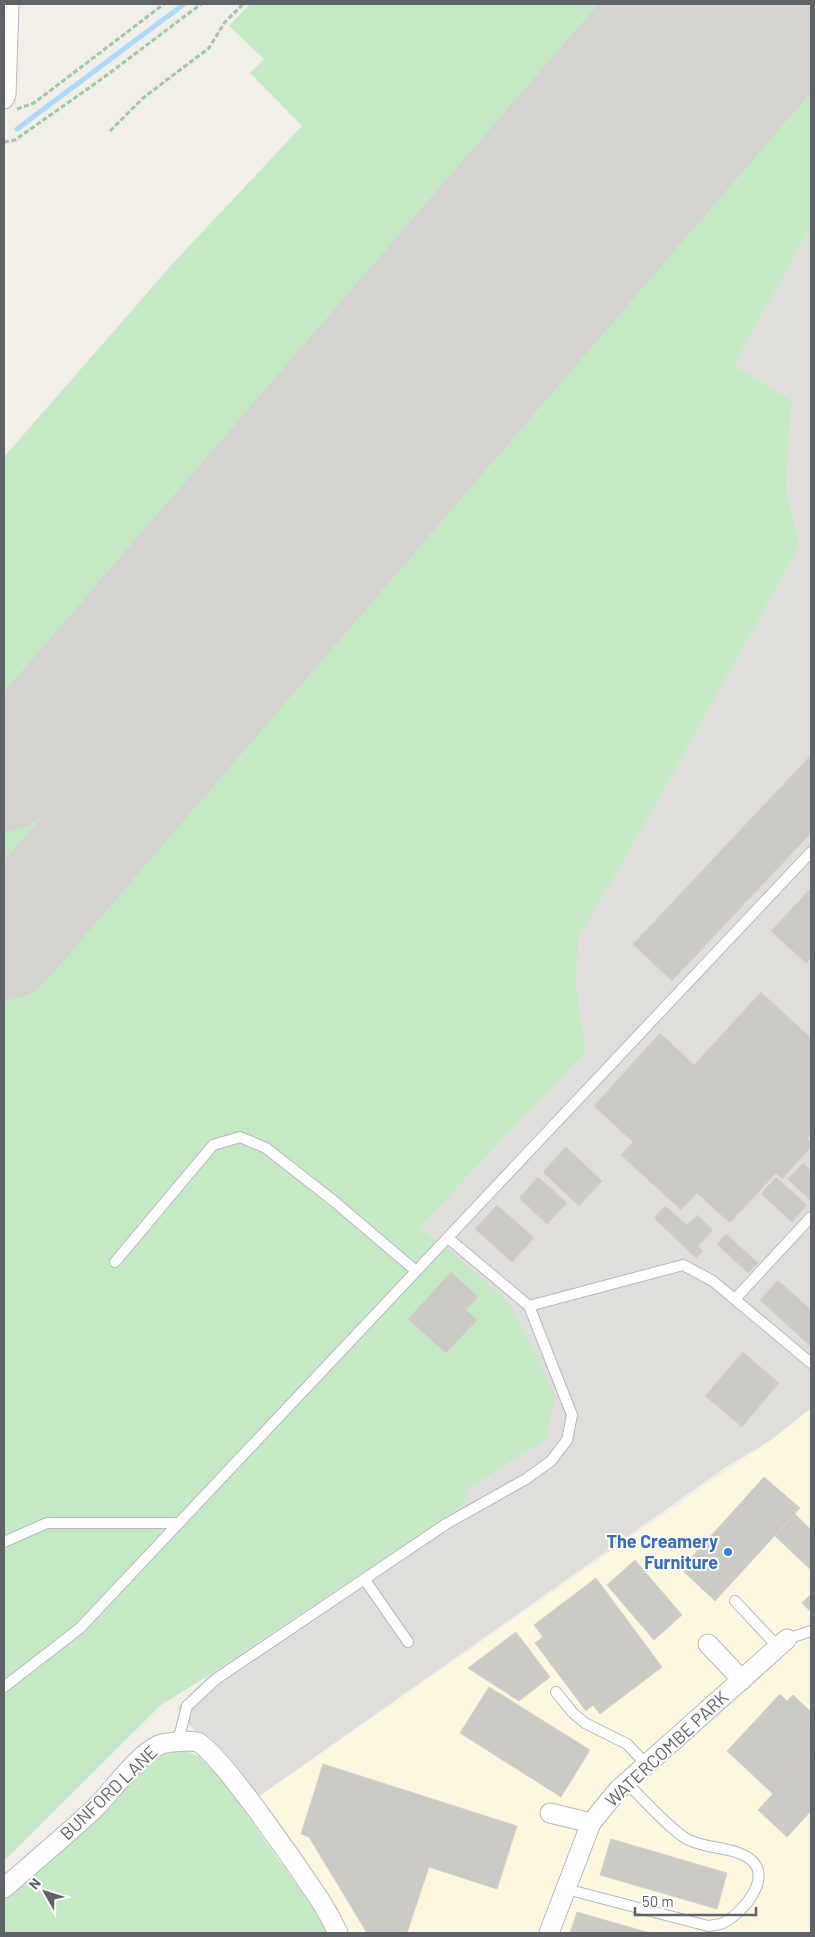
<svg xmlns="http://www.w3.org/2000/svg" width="815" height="1937" font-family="Barlow,sans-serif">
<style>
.commercial{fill:#fef7e0}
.industrial{fill:#e0deda}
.green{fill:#c5e8c5}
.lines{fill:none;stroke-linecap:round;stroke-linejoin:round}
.stream{stroke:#aadaff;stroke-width:5}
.runway{stroke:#d4d3d0;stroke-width:110}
.building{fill:#cccac5;stroke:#d6d1c6}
.service-casing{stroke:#b5b8bc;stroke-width:12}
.minor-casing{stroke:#b5b8bc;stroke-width:21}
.path{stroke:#9cc7a9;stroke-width:3;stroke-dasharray:5 2.5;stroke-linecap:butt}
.service{stroke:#fff;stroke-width:10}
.minor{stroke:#fff;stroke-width:19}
.shop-dot{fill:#3f7fe0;stroke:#fff;stroke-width:2}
.labels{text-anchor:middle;stroke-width:4;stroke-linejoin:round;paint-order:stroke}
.shop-label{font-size:18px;font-weight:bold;fill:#366cbe;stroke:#fff;text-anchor:end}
.street-label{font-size:18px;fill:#5f6368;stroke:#fff}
</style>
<rect width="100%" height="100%" fill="#f1efe8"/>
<polygon class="commercial" points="811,1409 811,1933 4,1933 243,1808 771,1440"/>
<polygon class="industrial" points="811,227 811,1408 771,1440 726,1467 258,1797 226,1753 183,1721 178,1707 208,1676 463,1504 467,1490 546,1439 454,1254 420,1227 586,1052 576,984 577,938 636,840 800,546 786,490 792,400 734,365"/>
<g class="green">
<polygon points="250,4 811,4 811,227 734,365 792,400 786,490 800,546 636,840 578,938 576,984 586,1052 420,1227 454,1254 509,1303 527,1335 555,1396 546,1439 467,1490 464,1504 208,1676 162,1704 4,1861 4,457 175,261 302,126 250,73 264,59 229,26"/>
<polygon points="184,1750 200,1757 218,1774 311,1905 327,1933 4,1933 4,1897 157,1753"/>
</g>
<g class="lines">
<polyline class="stream" points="17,129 184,4"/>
<g class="runway">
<polyline points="4,776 671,4"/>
<polyline points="4,945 785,38 744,4"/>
</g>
</g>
<g class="building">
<polygon points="811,755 811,833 672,981 633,944"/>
<polygon points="811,888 811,958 806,963 771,931"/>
<polygon points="761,992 811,1038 811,1134 807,1139 811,1142 811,1147 782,1179 776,1173 730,1223 697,1193 681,1210 621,1155 633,1142 594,1106 660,1033 694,1065"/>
<polygon points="566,1147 602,1181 579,1206 543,1172"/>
<polygon points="803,1163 811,1171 811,1198 810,1200 788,1179"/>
<polygon points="538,1177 567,1203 547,1224 519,1198"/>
<polygon points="776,1177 807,1205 792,1222 761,1194"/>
<polygon points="497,1205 534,1238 512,1262 475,1229"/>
<polygon points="665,1206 687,1225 697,1215 713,1230 698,1246 703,1251 696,1258 654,1218"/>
<polygon points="726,1234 758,1263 748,1273 717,1244"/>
<polygon points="451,1272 478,1297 466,1310 477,1320 446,1353 408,1319"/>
<polygon points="778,1280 811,1310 811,1347 760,1300"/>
<polygon points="743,1352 779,1383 742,1427 705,1396"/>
<polygon points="764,1477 800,1508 715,1601 681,1569"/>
<polygon points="795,1514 811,1530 811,1570 775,1536"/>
<polygon points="635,1560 682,1615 654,1640 607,1585"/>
<polygon points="596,1578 662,1667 600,1714 593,1705 586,1711 535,1643 543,1637 534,1625"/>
<polygon points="811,1594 811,1612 802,1603"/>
<polygon points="516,1632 550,1677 519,1701 468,1668"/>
<polygon points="489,1687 590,1750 561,1797 460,1733"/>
<polygon points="780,1694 787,1701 793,1695 811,1712 811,1718 809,1721 811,1723 811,1752 773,1794 727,1751"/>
<polygon points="811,1752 811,1811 787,1837 758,1810"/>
<polygon points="323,1764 517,1826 497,1889 429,1867 407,1933 367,1933 309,1837 301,1834"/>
<polygon points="611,1839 727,1873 717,1909 600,1875"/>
<polygon points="577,1912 650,1933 570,1933"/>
</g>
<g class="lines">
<defs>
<g id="service">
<polyline points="115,1262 213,1145 240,1137 266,1148 335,1202 416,1271"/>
<polyline points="735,1299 811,1217"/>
<polyline points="529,1306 683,1265 713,1281 811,1363"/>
<polyline points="4,1542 47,1523 179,1523"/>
<polyline points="365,1580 408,1642"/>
<polyline points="735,1601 778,1647"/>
<polyline points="787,1639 811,1631"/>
<polyline points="4,1687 80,1628 811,852"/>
<polyline points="556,1692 573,1713 585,1723 627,1744 646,1764"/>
<polyline points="178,1741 187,1706 216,1679 446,1524 526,1479 551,1461 567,1440 572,1415 529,1306 448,1238"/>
<path d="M566 1889 708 1926C713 1925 719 1925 723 1923 742 1914 774 1877 750 1859 734 1847 710 1849 691 1841 675 1835 640 1796 626 1782"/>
</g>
<g id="minor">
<polyline points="4,99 6,95 9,4"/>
<polyline points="708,1644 742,1680"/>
<polyline points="550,1813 591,1823"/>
<path d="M4 1888C34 1862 65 1836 95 1808 113 1790 138 1754 159 1745 166 1742 190 1740 197 1742 217 1748 304 1876 320 1900 327 1911 333 1922 338 1933"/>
<polyline points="549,1933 591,1823 618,1790 787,1639"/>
</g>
</defs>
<use href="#service" class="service-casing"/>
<use href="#minor" class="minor-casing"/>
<g class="path">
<polyline points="17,109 34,103 164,4"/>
<polyline points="110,131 143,98 209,48 225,22 243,4"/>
<polyline points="4,142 15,140 103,78 201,4"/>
</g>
<use href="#service" class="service"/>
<use href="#minor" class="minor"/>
</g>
<circle class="shop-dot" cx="728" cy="1552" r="5"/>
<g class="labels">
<g class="shop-label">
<text x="718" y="1548">The Creamery<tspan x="718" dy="21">Furniture</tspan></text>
</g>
<g class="street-label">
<text transform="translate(667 1749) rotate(-43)" y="6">WATERCOMBE PARK</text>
<text transform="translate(109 1793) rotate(-44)" y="6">BUNFORD LANE</text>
</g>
</g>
<rect width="815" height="1937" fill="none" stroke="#5f6368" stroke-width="10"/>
<g transform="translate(45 1892) rotate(309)" stroke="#ffffff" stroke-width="4" paint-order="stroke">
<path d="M0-4L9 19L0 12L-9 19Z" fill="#5f6368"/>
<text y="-8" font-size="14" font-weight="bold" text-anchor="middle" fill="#5f6368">N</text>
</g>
<path d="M635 1907v8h121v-8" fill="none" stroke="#5f6368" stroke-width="2.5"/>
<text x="642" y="1907" font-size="15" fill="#5f6368" stroke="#ffffff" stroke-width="4" paint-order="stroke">50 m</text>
</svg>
